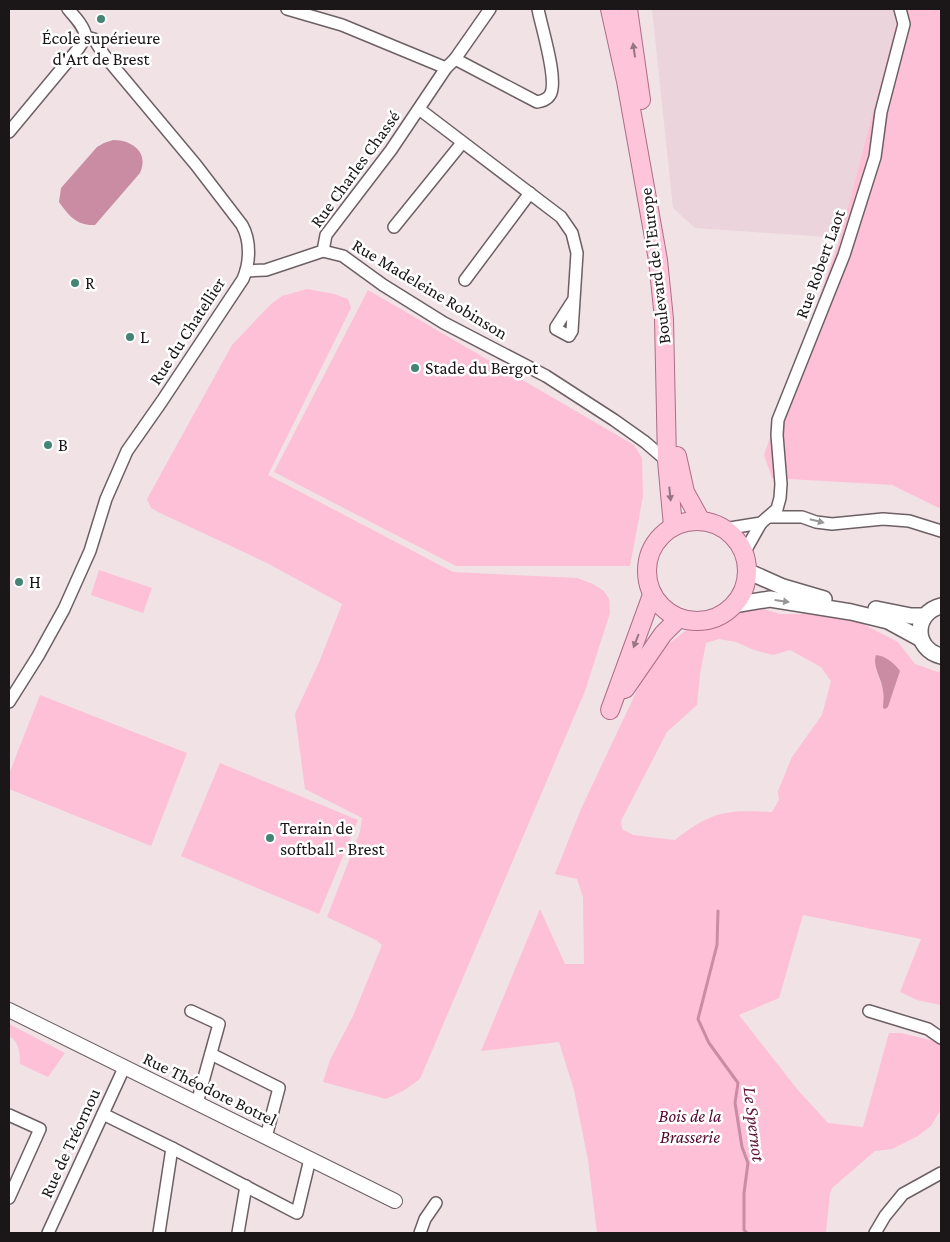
<svg xmlns="http://www.w3.org/2000/svg" width="950" height="1242" font-family="'Crimson Pro',serif">
<style>
.built{fill:#ebd4dc}
.green{fill:#fdc0d6;fill-rule:evenodd}
.water{fill:#ca8ca3}
.lines{fill:none;stroke-linecap:round;stroke-linejoin:round}
.stream{stroke:#ca8ca3;stroke-width:3}
.minor-casing{stroke:#6d6065;stroke-width:14}
.tertiary-casing{stroke:#6d6065;stroke-width:16}
.secondary-casing{stroke:#6d6065;stroke-width:18}
.primary-casing{stroke:#ad6d86;stroke-width:20}
.minor{stroke:#fff;stroke-width:11}
.tertiary{stroke:#fff;stroke-width:14}
.secondary{stroke:#fff;stroke-width:15}
.primary{stroke:#fdc4da;stroke-width:18}
.oneway{fill:#977683}
.oneway2{fill:#989697}
.poi-dot{fill:#438474;stroke:#fff;stroke-width:2}
.labels{text-anchor:middle;stroke-width:5;stroke-linejoin:round;paint-order:stroke}
.poi-label{font-size:18px;fill:#1b1618;stroke:#fff;text-anchor:start}
.street-label{font-size:18px;fill:#1b1618;stroke:#fff}
.park-label{font-size:18px;font-style:italic;fill:#52072e;stroke:#fff}
.water-label{font-size:19px;font-style:italic;fill:#61173a;stroke:#fff}
</style>
<rect width="100%" height="100%" fill="#f1e2e6"/>
<polygon class="built" points="652,9 900,9 840,238 695,228 673,208"/>
<g class="green">
<polygon points="900,9 941,9 941,509 892,485 772,478 764,455 840,238"/>
<polygon points="307,289 334,294 348,299 351,308 268,475 453,572 577,578 593,584 604,591 609,599 610,613 585,691 420,1079 403,1091 386,1099 323,1082 330,1060 353,1016 382,945 376,940 327,917 360,832 362,818 305,789 295,714 320,660 342,604 267,563 160,513 151,508 147,499 232,345 271,304 282,296"/>
<polygon points="368,290 634,445 642,458 643,496 630,566 456,566 274,472"/>
<polygon points="99,570 152,588 143,613 91,595"/>
<path d="M746 607 764 609 780 614H806L859 622 898 642 915 664 938 672 941 671V1005L917 1000 900 992 921 939 803 915 779 998 739 1015 797 1089 828 1123 863 1127 889 1033H901L939 1042 941 1046V1109L931 1126 918 1136 892 1149 875 1151 832 1188 830 1193 826 1233H597L588 1160 574 1090 559 1042 481 1051 540 909 565 964H584L583 897 577 879 555 874 581 809 640 684 667 645 688 629 708 628ZM719 639 736 642 754 650 773 655 790 650 821 667 831 681 822 715 792 757 778 791 779 800 772 812C726 810 712 811 675 840L633 835 622 829 621 821 667 732 697 705 700 674 706 643ZM876 668 898 677 888 707 883 708V690Z"/>
<polygon points="40,695 187,753 151,846 9,789 9,774"/>
<polygon points="220,763 358,820 319,914 181,856"/>
<path d="M9 1024 65 1053 48 1077 20 1064C20 1053 19 1041 9 1036Z"/>
</g>
<g class="water">
<path d="M113 140C133 140 149 153 140 173L95 225C77 226 69 216 59 202L61 188 97 147 104 143Z"/>
<path d="M876 655C886 656 894 663 900 671L888 707 885 709 883 708C883 702 884 697 883 691 882 679 872 666 876 655Z"/>
</g>
<g class="lines">
<polyline class="stream" points="718,911 717,945 698,1019 709,1043 738,1083 735,1103 742,1147 748,1163 744,1193 744,1230 747,1233"/>
<defs>
<g id="minor">
<path d="M68 9C75 17 84 26 86 37"/>
<polyline points="287,9 342,25 446,68"/>
<path d="M455 59 537 102C542 101 547 100 550 95 559 81 541 26 538 9"/>
<polyline points="419,109 561,217 572,233 577,253 572,331 569,336 556,329 556,327 574,299"/>
<polyline points="9,132 78,49 86,37"/>
<polyline points="394,227 462,143"/>
<polyline points="323,251 343,256 383,285 444,323 546,376 614,420 645,442 667,461"/>
<polyline points="246,271 266,270 323,251 326,235 391,150 446,68 455,59 490,9"/>
<polyline points="465,280 530,193"/>
<polyline points="769,517 802,517 816,522 832,524 883,519 909,521 941,531"/>
<polyline points="724,529 761,523 777,509 780,498 781,484 777,435 778,420 844,255 875,157 881,112 904,24 900,9"/>
<polyline points="744,553 761,523"/>
<path d="M9 702 38 656 64 609 90 551 106 499 127 451 162 401 243 279C250 263 251 241 242 225L196 165 104 55 94 39 86 37"/>
<polyline points="191,1011 219,1024 197,1103"/>
<polyline points="869,1011 928,1029 941,1038"/>
<polyline points="211,1054 279,1088 266,1137"/>
<polyline points="103,1114 172,1148 159,1233"/>
<polyline points="9,1115 40,1129 9,1198"/>
<polyline points="172,1148 297,1213 310,1159"/>
<polyline points="48,1233 124,1068"/>
<polyline points="238,1233 246,1186"/>
<polyline points="420,1233 425,1219 436,1203"/>
<polyline points="875,1233 885,1216 903,1194 941,1173"/>
</g>
<polyline id="tertiary" points="9,1010 395,1201"/>
<g id="secondary">
<polyline points="747,571 783,587 824,599"/>
<polyline points="733,605 770,599 851,612 888,621 921,639"/>
<path d="M941 606C913 613 913 649 941 656"/>
<polyline points="876,609 911,616 924,616"/>
</g>
<g id="primary">
<polyline points="610,9 626,81 658,260 664,319 667,461 673,526"/>
<polyline points="628,9 641,100"/>
<polyline points="677,456 685,492 701,521"/>
<circle cx="697" cy="571" r="50"/>
<polyline points="625,689 663,634 679,618"/>
<polyline points="610,710 652,595"/>
</g>
</defs>
<use href="#minor" class="minor-casing"/>
<use href="#tertiary" class="tertiary-casing"/>
<use href="#secondary" class="secondary-casing"/>
<use href="#primary" class="primary-casing"/>
<use href="#minor" class="minor"/>
<use href="#tertiary" class="tertiary"/>
<use href="#secondary" class="secondary"/>
<use href="#primary" class="primary"/>
</g>
<defs><path id="oneway-solid" d="M-6-.8H1V-3.2L6.5 0L1 3.2V.8H-6Z" transform="scale(1.25)"/></defs>
<g class="oneway">
<use href="#oneway-solid" transform="translate(634 50) rotate(-98)"/>
<use href="#oneway-solid" transform="translate(670 494) rotate(84)"/>
<use href="#oneway-solid" transform="translate(636 641) rotate(111)"/>
</g>
<g class="oneway2">
<use href="#oneway-solid" transform="translate(817 521) rotate(14)"/>
<use href="#oneway-solid" transform="translate(782 601) rotate(8)"/>
</g>
<g class="poi-dot">
<circle cx="101" cy="19" r="5"/>
<circle cx="75" cy="283" r="5"/>
<circle cx="130" cy="337" r="5"/>
<circle cx="415" cy="368" r="5"/>
<circle cx="48" cy="445" r="5"/>
<circle cx="19" cy="582" r="5"/>
<circle cx="270" cy="838" r="5"/>
</g>
<g class="labels">
<g class="poi-label">
<text x="101" y="44" text-anchor="middle">École supérieure<tspan x="101" dy="21">d'Art de Brest</tspan></text>
<text x="85" y="289">R</text>
<text x="140" y="343">L</text>
<text x="425" y="374">Stade du Bergot</text>
<text x="58" y="451">B</text>
<text x="29" y="588">H</text>
<text x="280" y="834">Terrain de<tspan x="280" dy="21">softball - Brest</tspan></text>
</g>
<g class="street-label">
<text transform="translate(355 169) rotate(-54)" y="6">Rue Charles Chassé</text>
<text transform="translate(820 264) rotate(-70)" y="6">Rue Robert Laot</text>
<text transform="translate(655 266) rotate(-97)" y="6">Boulevard de l'Europe</text>
<text transform="translate(430 289) rotate(31)" y="6">Rue Madeleine Robinson</text>
<text transform="translate(187 331) rotate(-57)" y="6">Rue du Chatellier</text>
<text transform="translate(210 1089) rotate(26)" y="6">Rue Théodore Botrel</text>
<text transform="translate(70 1143) rotate(-65)" y="6">Rue de Tréornou</text>
</g>
<g class="park-label">
<text x="690" y="1122">Bois de la<tspan x="690" dy="21">Brasserie</tspan></text>
</g>
<g class="water-label">
<text transform="translate(755 1124) rotate(83)" y="7">Le Spernot</text>
</g>
</g>
<rect width="950" height="1242" fill="none" stroke="#1b1618" stroke-width="20"/>
</svg>
